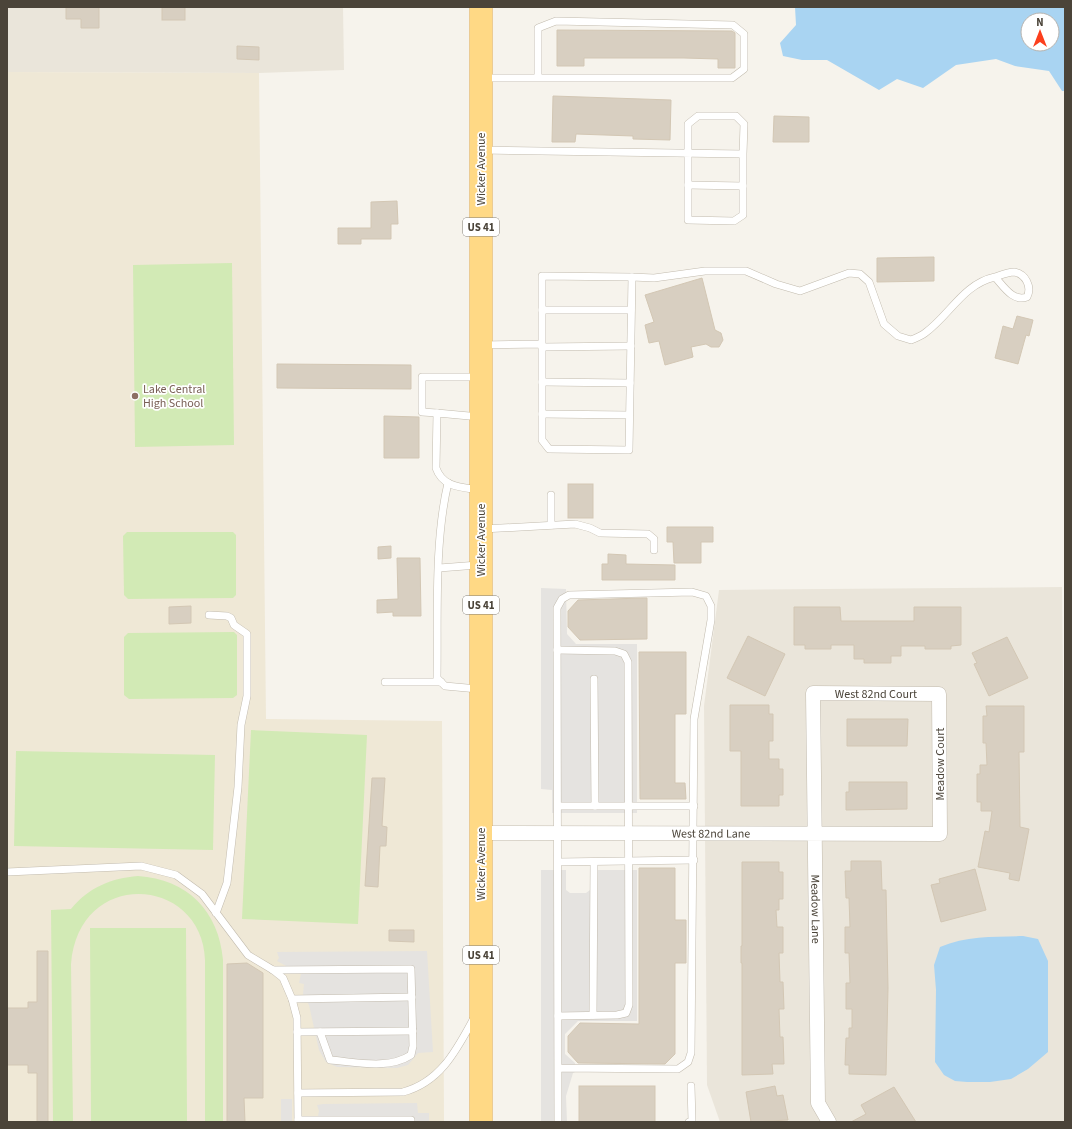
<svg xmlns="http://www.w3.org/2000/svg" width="1072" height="1129" font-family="'Source Sans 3',sans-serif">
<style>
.residential{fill:#eae5da}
.education{fill:#efe8d6}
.green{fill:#d2eab5}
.parking{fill:#e5e3e0}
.water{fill:#a9d4f2;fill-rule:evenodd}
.building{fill:#d8cfc1;stroke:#d3c7b4}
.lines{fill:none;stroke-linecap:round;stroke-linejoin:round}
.service-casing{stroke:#c2bbae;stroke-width:8}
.minor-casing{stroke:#c2bbae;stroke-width:15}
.trunk-casing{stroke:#e0a43c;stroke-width:23}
.service{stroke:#fff;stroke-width:7}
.minor{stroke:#fff;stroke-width:14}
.trunk{stroke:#ffd985;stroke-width:22}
.education-dot{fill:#8d6e63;stroke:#fff;stroke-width:1.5}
.labels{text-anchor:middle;stroke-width:3.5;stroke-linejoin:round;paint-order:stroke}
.shield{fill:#fff;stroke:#817c74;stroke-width:1}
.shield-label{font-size:11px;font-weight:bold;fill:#4b4439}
.street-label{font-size:12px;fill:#4b4439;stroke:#fff}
.education-label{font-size:12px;fill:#785e54;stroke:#fff;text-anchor:start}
</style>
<rect width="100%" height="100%" fill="#f6f3ec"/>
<g class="residential">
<polygon points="7,7 343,7 344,70 259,73 7,72"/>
<polygon points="1062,587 1065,848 1065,1122 720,1122 707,1085 704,706 719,590"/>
</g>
<polygon class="education" points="7,72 259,73 266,719 442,721 444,1122 7,1122"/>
<g class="green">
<polygon points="232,263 234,445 135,447 133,265"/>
<polygon points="127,532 233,532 236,535 236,595 233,598 128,599 124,595 123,536"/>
<polygon points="234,632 237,635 237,695 233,698 129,699 124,695 124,637 128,633"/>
<polygon points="251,730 367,735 358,924 242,919"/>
<polygon points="16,751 215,755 213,850 14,846"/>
<path d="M138 876C187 879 219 911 223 960V1122H205V960C202 876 79 867 71 964L73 1122H53L51 910 71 909C88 888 111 878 138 876Z"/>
<polygon points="90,928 186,928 187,1122 91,1122"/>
</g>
<g class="parking">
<polygon points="541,588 566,589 567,634 576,644 637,644 637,813 552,813 552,790 541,789"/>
<polygon points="541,870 566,870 566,890 570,893 586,893 590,890 590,870 637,870 637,1021 578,1021 565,1034 565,1054 575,1063 575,1072 573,1073 566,1096 567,1122 541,1122"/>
<polygon points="427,951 433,1052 418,1053 408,1065 397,1068 337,1067 326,1062 319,1050 309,1005 303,994 304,984 299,983 301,974 277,961 279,958 277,952"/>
<rect x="281" y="1099" width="11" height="23"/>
<polygon points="417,1103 418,1113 429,1113 429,1122 317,1122 319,1111 317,1105 323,1104"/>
</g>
<g class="water">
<path d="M795 7H1065V91H1062L1049 71 1015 66 996 59 956 65 923 88 897 79 879 90 827 60H802L783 56 780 43 796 25ZM1028 20H1052V44H1028Z"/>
<path d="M1023 936 1038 939 1048 961V1052L1028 1069 1011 1079 990 1082H967L955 1081 944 1075 935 1062 936 990 934 965 940 947C967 935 995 937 1023 936Z"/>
</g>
<g class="building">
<polygon points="66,7 99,7 99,28 81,28 81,19 66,19"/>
<rect x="162" y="7" width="23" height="13"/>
<polygon points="557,30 732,31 735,33 735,68 718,68 718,59 684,58 584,58 584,66 557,66"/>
<polygon points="237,46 259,47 259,60 237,59"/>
<polygon points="553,96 671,100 670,140 633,139 633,136 576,134 575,142 552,142"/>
<polygon points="774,116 809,117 809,142 773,142"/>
<polygon points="397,201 398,224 391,224 391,239 361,239 361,244 338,244 338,228 371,228 371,202"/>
<polygon points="934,257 934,281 877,282 877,258"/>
<polygon points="702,278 715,330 721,333 723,340 719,347 711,347 706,344 691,347 693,357 665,365 659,341 649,343 645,325 654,322 645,295"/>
<polygon points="1017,316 1033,320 1029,336 1026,335 1018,364 995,358 1003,326 1013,329"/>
<polygon points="277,364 411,365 411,389 277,388"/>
<polygon points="384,416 419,417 419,458 384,458"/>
<rect x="568" y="484" width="25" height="34"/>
<polygon points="667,527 713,527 713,542 701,542 701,563 674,563 673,542 667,542"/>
<polygon points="391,546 391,558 378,559 378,547"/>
<polygon points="608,554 626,555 626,564 675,565 675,580 602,580 602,564 608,564"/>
<polygon points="397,558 420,558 421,616 393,616 393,612 377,613 377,600 398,599"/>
<polygon points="643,598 647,598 647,639 580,640 568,627 568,611 578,600"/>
<polygon points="191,606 191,623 169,624 169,607"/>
<polygon points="794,607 840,607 841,621 914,621 914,607 961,607 961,645 951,646 951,649 925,649 925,646 901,646 901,656 891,656 891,663 864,663 864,659 854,659 854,645 831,645 831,649 805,649 805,645 794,645"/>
<polygon points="748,636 785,654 765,696 727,678"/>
<polygon points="1007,637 1028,678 989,696 974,664 977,663 972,653"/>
<polygon points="639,652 686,652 686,714 675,714 675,783 685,783 686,799 640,799"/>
<polygon points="730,705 769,705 769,714 773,714 773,741 769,741 769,759 779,759 779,769 783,769 783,795 779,795 779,806 741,806 741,751 730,751"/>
<polygon points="986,706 1024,706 1024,752 1019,752 1020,827 1029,829 1019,881 1009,879 1010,873 978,867 985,831 989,832 992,811 981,811 981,802 977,802 977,774 980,774 980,765 987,765 986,743 983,743 983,716 987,716"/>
<polygon points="847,719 908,719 907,746 847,746"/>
<polygon points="372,778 385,778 382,826 387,827 386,846 380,846 378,887 365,886"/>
<polygon points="849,782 907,782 907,809 846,810 846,792 849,792"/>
<polygon points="851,861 881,861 882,890 886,890 888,988 886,1075 849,1074 849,1065 845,1065 846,1038 849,1038 849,1028 852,1028 852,1009 846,1009 846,983 850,983 849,953 845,953 845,927 850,927 849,898 846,898 845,871 851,871"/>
<polygon points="742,862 779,862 779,872 783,872 783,899 779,899 779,910 776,910 777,927 783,927 783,953 779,953 780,982 783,982 784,1009 779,1009 780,1037 783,1037 784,1064 772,1064 773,1074 742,1075 742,963 741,963 741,946 742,946"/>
<polygon points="639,868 675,868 675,920 686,920 686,963 675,963 675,1054 665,1064 578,1063 568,1052 568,1036 580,1023 639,1024"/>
<polygon points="975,869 986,910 941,922 931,885 940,883 939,879"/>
<polygon points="389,930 414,930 414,942 389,941"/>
<polygon points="37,951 48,951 48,1122 37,1122 37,1073 28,1073 28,1065 7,1065 7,1008 28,1008 28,1002 37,1002"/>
<polygon points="247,963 263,973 263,1098 244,1098 245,1122 227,1122 227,964"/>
<rect x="579" y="1086" width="76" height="36"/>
<polygon points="775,1086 777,1096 783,1095 788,1120 751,1122 746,1092"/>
<polygon points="894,1087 916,1122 851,1122 866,1114 861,1105"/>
</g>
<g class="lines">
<defs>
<g id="service">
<polyline points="483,78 732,78 744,69 744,34 733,25 556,21 538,28 538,78"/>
<path d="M483 150 743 154V215L734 221 688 220C688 188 688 156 688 124L698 116H736L744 124 743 154"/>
<polyline points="688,185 743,186"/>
<path d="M632 277 654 278 705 271H746L776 284 800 291 849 273 860 274 869 282 884 324 898 336 911 340C916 338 921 336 925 333 950 315 963 284 995 277 1004 287 1013 302 1027 297 1032 287 1026 274 1014 272 1008 272 1001 275 995 277"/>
<polyline points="542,310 631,310"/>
<polyline points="483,345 542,344 542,276 632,277 629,450 549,449 542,440 542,344"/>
<polyline points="542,347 631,346"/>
<polyline points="542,382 630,383"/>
<polyline points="437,413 422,412 422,377 479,377"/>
<polyline points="542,414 629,415"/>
<path d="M448 483C434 542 438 617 437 678L445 686 478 689"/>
<path d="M479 490C462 487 443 488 436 468L437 413 480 417"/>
<polyline points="551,495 551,525"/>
<polyline points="483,529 575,524 590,528 600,533 648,534 654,539 654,550"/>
<polyline points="439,568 478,565"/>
<polyline points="209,615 227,616 231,618 234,625 247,634 247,696 241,725 238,787 227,883 216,913"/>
<polyline points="557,650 615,651 624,654 628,662 629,1005 626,1013 617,1015 558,1016"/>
<polyline points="594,679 595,806"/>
<polyline points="385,682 441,682"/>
<polyline points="558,806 694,806"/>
<polyline points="558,862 694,860"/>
<polyline points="7,872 141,866 176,875 202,894 248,955 273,970 283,978 292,999 297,1018 298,1122"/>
<path d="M273 970 411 969 413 1046 411 1055C388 1070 356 1062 330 1060L320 1032"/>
<polyline points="292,999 412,997"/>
<polyline points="593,1015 594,862"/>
<polyline points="297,1032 413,1031"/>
<path d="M298 1093 403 1092C441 1082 457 1049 474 1018"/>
<polyline points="298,1120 411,1120 411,1122"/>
<polyline points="558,1122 557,608 562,599 569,595 692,592 706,596 711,606 711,620 694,719 691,1053 688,1062 678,1069 559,1068"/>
<polyline points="689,1122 692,1121 691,1086"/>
</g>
<g id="minor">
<path id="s1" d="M481 833 940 834 939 694 813 693 818 1103 829 1122"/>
</g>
<polyline id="trunk" points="481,7 481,1122"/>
</defs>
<use href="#service" class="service-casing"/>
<use href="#minor" class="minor-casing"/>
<use href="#trunk" class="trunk-casing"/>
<use href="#service" class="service"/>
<use href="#minor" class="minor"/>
<use href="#trunk" class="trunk"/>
</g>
<circle class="education-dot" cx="135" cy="396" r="4"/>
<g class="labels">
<g class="shield">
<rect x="463" y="218" width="36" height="18" rx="3"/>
<rect x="463" y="596" width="36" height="18" rx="3"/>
<rect x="463" y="946" width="36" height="18" rx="3"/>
</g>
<g class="shield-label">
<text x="481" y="231">US 41</text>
<text x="481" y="609">US 41</text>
<text x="481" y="959">US 41</text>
</g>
<g class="street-label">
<text transform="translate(481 169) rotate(-90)" y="4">Wicker Avenue</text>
<text transform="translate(481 540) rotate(-90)" y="4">Wicker Avenue</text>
<text x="876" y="698">West 82nd Court</text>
<text transform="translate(940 764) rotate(-90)" y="4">Meadow Court</text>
<text dy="4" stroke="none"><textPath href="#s1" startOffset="230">West 82nd Lane</textPath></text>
<text transform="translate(481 864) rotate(-90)" y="4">Wicker Avenue</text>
<text dy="4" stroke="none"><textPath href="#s1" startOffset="941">Meadow Lane</textPath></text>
</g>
<g class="education-label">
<text x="143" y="393">Lake Central<tspan x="143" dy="14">High School</tspan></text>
</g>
</g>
<rect width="1072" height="1129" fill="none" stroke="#4b4439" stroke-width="16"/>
<g transform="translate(1040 32)"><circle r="19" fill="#ffffff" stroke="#b7b4b0"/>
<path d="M0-3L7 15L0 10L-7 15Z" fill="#fc3f1d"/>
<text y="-6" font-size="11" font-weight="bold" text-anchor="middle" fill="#4b4439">N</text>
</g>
</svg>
